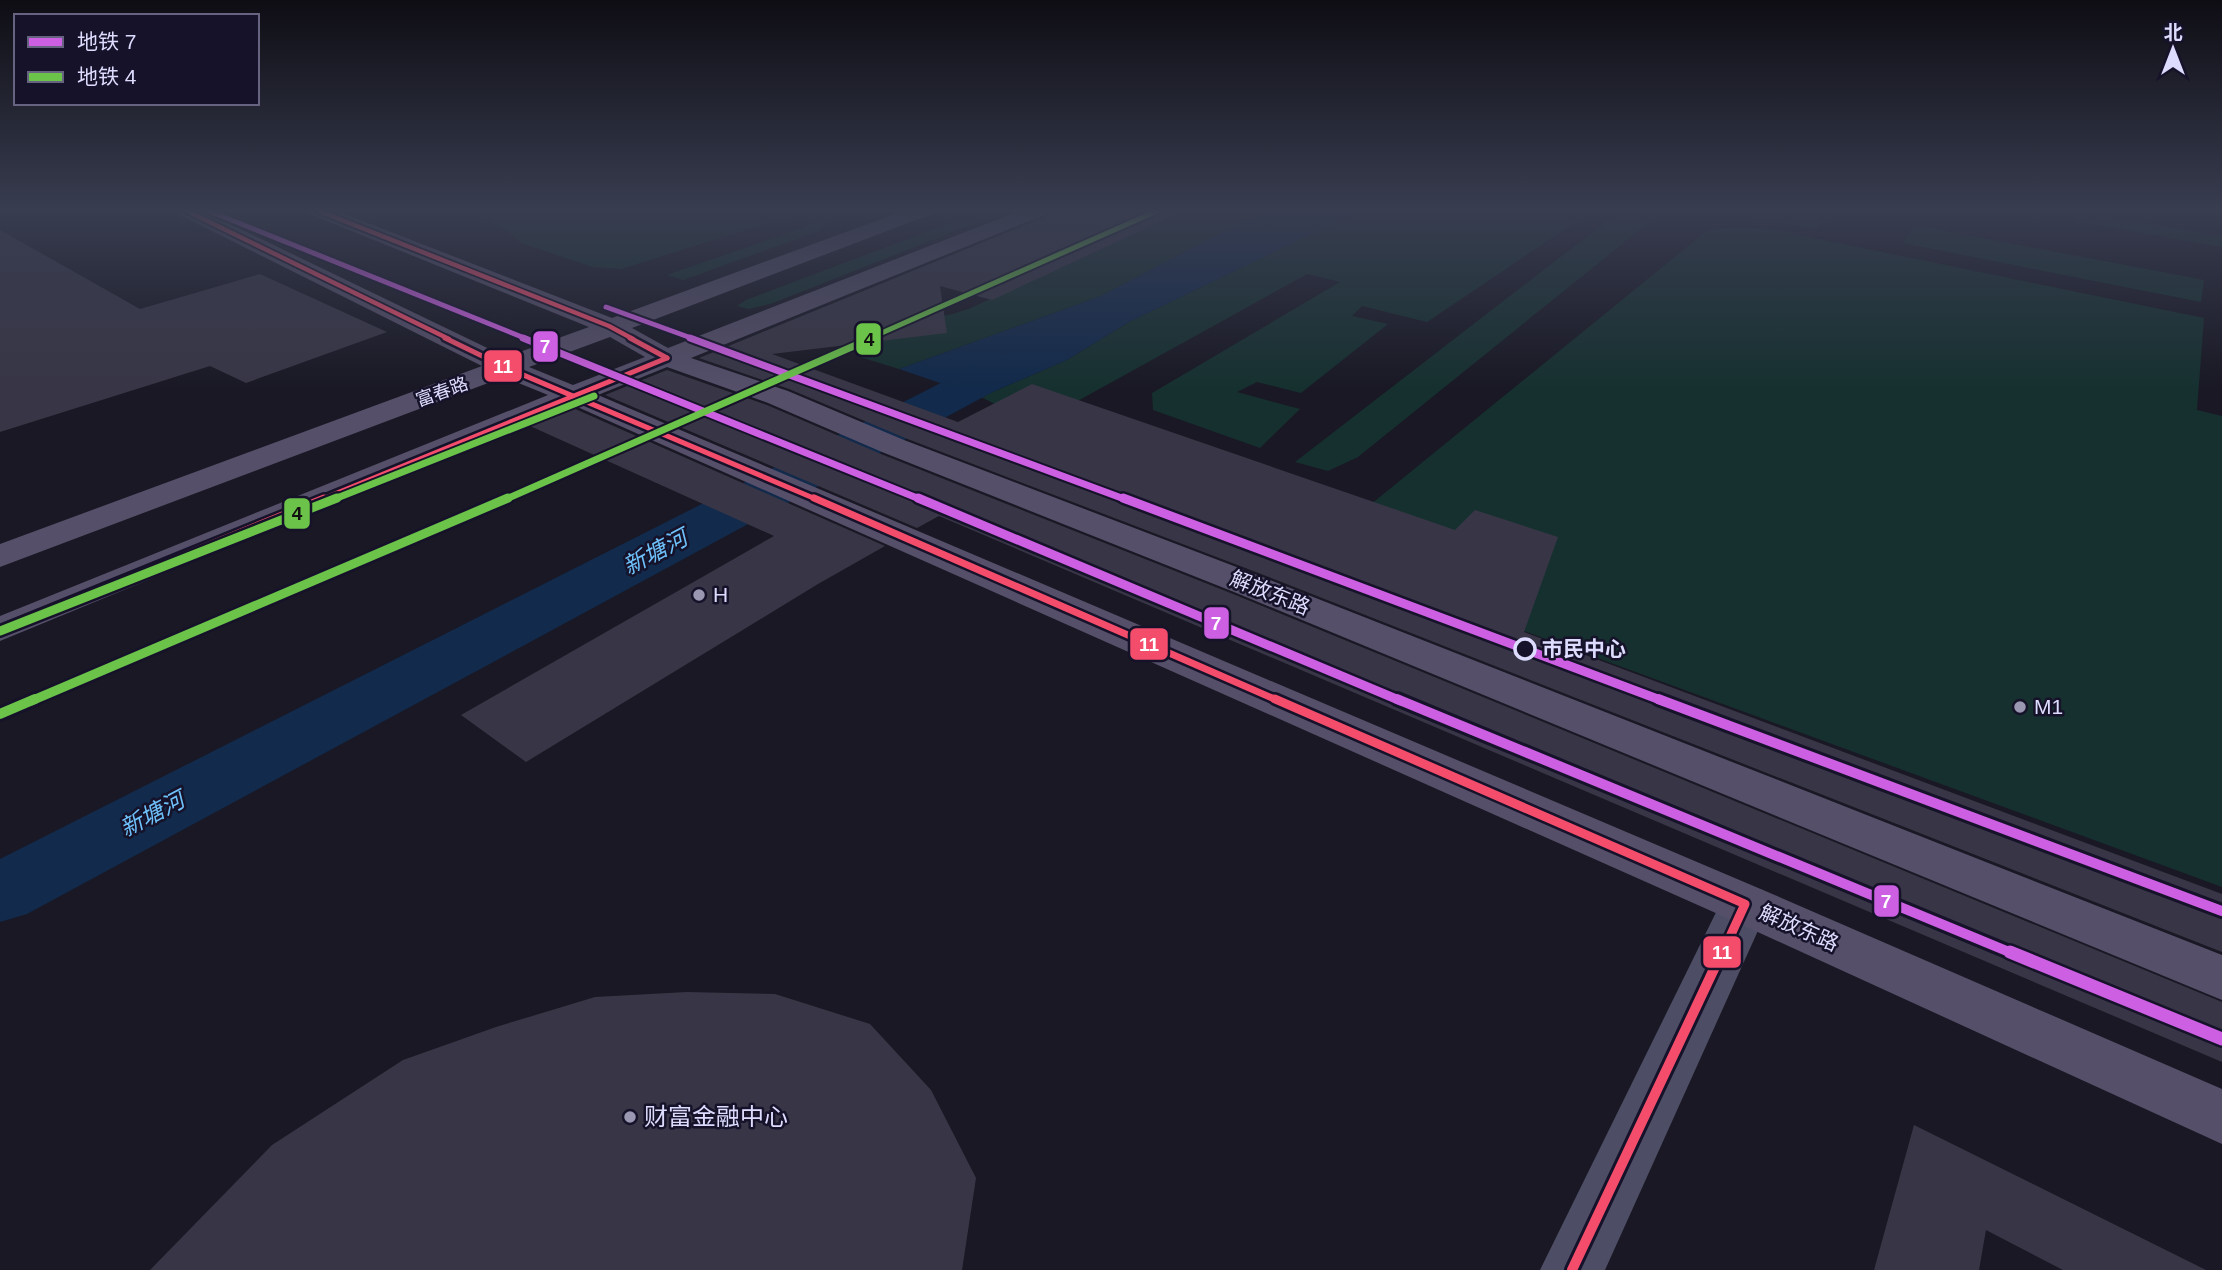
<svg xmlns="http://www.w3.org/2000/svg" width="2222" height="1270" font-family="Arial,'Noto Sans SC',sans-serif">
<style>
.green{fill:#16302f}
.water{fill:#122a4b}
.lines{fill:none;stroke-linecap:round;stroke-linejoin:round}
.canal{fill:#122a4b;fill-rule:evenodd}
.building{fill:#383646}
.minor{fill:#4d4e65;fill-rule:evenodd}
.major{fill:#554f69;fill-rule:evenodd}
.bus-1-far4-casing{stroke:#15122a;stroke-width:8}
.bus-1-far3-casing{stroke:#15122a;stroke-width:10}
.bus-1-far2-casing{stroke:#15122a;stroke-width:12}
.bus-1-far1-casing{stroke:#15122a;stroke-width:14}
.bus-1-casing{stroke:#15122a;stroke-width:16}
.bus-1-far4{stroke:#f44d6c;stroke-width:4.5}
.bus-1-far3{stroke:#f44d6c;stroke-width:5}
.bus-1-far2{stroke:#f44d6c;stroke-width:7}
.bus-1-far1{stroke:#f44d6c;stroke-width:9}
.bus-1{stroke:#f44d6c;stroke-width:10}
.metro-1-far4-casing{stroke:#15122a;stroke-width:9}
.metro-1-far3-casing{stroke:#15122a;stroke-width:11}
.metro-1-far2-casing{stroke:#15122a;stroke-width:14}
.metro-1-far1-casing{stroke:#15122a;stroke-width:16}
.metro-1-casing{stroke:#15122a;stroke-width:18}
.metro-2-far3-casing{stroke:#15122a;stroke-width:9}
.metro-2-far2-casing{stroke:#15122a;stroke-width:11}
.metro-2-far1-casing{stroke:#15122a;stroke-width:14}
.metro-2-casing{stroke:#15122a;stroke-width:16}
.metro-1-far4{stroke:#cd5fe2;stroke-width:5}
.metro-1-far3{stroke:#cd5fe2;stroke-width:7}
.metro-1-far2{stroke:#cd5fe2;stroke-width:9}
.metro-1-far1{stroke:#cd5fe2;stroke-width:10}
.metro-1{stroke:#cd5fe2;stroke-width:13}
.metro-2-far3{stroke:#6bc349;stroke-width:5}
.metro-2-far2{stroke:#6bc349;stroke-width:7}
.metro-2-far1{stroke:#6bc349;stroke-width:9}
.metro-2{stroke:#6bc349;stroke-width:10}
.poi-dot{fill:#9997b2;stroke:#15122a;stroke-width:2.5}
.stop-dot{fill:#15122a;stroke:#dedcfe;stroke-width:3.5}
.labels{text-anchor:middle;stroke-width:5;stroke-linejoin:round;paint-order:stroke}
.far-street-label{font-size:18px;fill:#dedcfe;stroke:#15122a}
.street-label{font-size:21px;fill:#dedcfe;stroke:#15122a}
.poi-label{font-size:21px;fill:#dedcfe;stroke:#15122a;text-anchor:start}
.stop-label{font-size:21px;font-weight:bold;fill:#dedcfe;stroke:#15122a;text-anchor:start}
.water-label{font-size:23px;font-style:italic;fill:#6ec1fa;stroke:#15122a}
.near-poi-label{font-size:24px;fill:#dedcfe;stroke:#15122a;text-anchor:start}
.line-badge{stroke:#15122a;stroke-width:2.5}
.badge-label{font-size:19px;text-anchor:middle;font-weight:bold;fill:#fff}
.pale-badge-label{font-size:19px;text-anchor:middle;font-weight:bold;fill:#111}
</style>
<rect width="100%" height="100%" fill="#191824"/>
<g class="green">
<polygon points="466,211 806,211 621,269 593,267 521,243 507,230"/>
<polygon points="982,211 1006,211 773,303 749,309 737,306 746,300"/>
<path d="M1142 211H1269L1222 232 1101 296 899 369 860 357 850 346C879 319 923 323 959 312 985 304 1010 288 1035 277L1037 257Z"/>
<polygon points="1359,211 1592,211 1427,322 1362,306 1352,316 1388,324 1301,393 1257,382 1237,392 1300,409 1260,448 1153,410 1152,393 1340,282 1307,274 1056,413 1023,418 981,397 1067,360 1129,322"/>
<polygon points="1620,211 1663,211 1358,457 1328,471 1295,462"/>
<polygon points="1721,211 1830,211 1816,229"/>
<polygon points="2078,212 2222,236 2222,247 2074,221"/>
<polygon points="828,219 819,231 683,280 667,275"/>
<polygon points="1915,225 2204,280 2201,302 1902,243"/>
<polygon points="1740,227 1775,230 2204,318 2197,410 2222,416 2222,887 1311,553 1708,230"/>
</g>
<polygon class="water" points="1269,211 1359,211 1129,322 1067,360 981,397 899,369 1101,296 1222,232"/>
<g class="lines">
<polygon class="canal" points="1035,340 1050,343 1056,352 1050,361 27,914 0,922 0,859 1020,343"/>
</g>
<g class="building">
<polygon points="1050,211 1183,211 992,300 940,286 947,333 772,354 958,422 1032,384 1455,530 1475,510 1558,537 1524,632 2222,894 2222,952 1261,574 905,438 789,389 699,358 1045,217"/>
<polygon points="0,230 140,309 260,274 387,332 246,383 210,366 0,432"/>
<polygon points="667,370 767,405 881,454 1233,594 2222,1002 2222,1062 939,516 917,528 605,395"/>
<polygon points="573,408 885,546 818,584 526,762 461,715 774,536 530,426"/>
<polygon points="687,992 775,994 870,1024 931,1090 976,1178 962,1270 150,1270 272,1145 403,1060 496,1027 595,997"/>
<polygon points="1914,1125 2206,1270 2063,1270 1986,1230 1979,1270 1874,1270"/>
</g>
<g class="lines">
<polygon class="minor" points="1745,885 1763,890 1770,904 1605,1270 1540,1270 1727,890"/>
<path class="major" d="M177 211H203L506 357 589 327 312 215 309 211H337L612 318 903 211H932L929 215 632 328 668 348 1019 211H1047L1044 215 691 358 788 391 904 440 1260 576 2222 955V1000L1234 592 882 452 768 403 667 367 598 395 1763 890 2222 1089V1144L1727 918 573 405 0 641V616L548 395 504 377 0 567V544L482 366 180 215ZM610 337 645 357 573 385 529 367Z"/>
<defs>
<g id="bus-1-far4">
<polyline points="187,211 449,339"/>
<polyline points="319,211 609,326 633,339"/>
</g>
<g id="bus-1-far3">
<polyline points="445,338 507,368 818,500"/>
<polyline points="630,338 667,358"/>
<polyline points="320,500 667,358"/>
</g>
<g id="bus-1-far2">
<polyline points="814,498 1279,701"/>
<polyline points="0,630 324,498"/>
</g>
<polyline id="bus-1-far1" points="1275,699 1745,904 1722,954"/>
<polyline id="bus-1" points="1572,1270 1722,952"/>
</defs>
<use href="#bus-1-far4" class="bus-1-far4-casing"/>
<use href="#bus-1-far3" class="bus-1-far3-casing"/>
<use href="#bus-1-far2" class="bus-1-far2-casing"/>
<use href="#bus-1-far1" class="bus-1-far1-casing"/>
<use href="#bus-1" class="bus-1-casing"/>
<use href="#bus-1-far4" class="bus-1-far4"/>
<use href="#bus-1-far3" class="bus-1-far3"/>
<use href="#bus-1-far2" class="bus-1-far2"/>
<use href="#bus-1-far1" class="bus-1-far1"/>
<use href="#bus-1" class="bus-1"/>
<defs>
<g id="metro-1-far4">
<polyline points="209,211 527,339"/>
<polyline points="606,307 694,339"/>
</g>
<g id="metro-1-far3">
<polyline points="523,338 922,500"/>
<polyline points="690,338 1127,500"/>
</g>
<g id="metro-1-far2">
<polyline points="918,498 1401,701"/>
<polyline points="1123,498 1663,701"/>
</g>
<g id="metro-1-far1">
<polyline points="1397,699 2014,954"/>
<polyline points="1658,699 2222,911"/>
</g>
<polyline id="metro-1" points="2010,952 2222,1039"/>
<polyline id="metro-2-far3" points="868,339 1157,211"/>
<g id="metro-2-far2">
<polyline points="332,500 594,396"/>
<polyline points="504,500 872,338"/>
</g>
<g id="metro-2-far1">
<polyline points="0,631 337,498"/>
<polyline points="31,701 508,498"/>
</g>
<polyline id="metro-2" points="0,714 35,699"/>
</defs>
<use href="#metro-1-far4" class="metro-1-far4-casing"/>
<use href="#metro-1-far3" class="metro-1-far3-casing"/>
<use href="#metro-1-far2" class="metro-1-far2-casing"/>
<use href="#metro-1-far1" class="metro-1-far1-casing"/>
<use href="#metro-1" class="metro-1-casing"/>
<use href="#metro-2-far3" class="metro-2-far3-casing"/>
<use href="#metro-2-far2" class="metro-2-far2-casing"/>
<use href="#metro-2-far1" class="metro-2-far1-casing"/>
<use href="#metro-2" class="metro-2-casing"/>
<use href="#metro-1-far4" class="metro-1-far4"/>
<use href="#metro-1-far3" class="metro-1-far3"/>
<use href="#metro-1-far2" class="metro-1-far2"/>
<use href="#metro-1-far1" class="metro-1-far1"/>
<use href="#metro-1" class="metro-1"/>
<use href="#metro-2-far3" class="metro-2-far3"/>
<use href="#metro-2-far2" class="metro-2-far2"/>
<use href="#metro-2-far1" class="metro-2-far1"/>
<use href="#metro-2" class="metro-2"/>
</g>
<linearGradient id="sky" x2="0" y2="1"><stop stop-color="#0e0d14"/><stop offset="0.54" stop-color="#383d50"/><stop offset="1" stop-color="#383d50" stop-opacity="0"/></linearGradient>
<rect width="2222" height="389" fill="url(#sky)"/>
<g class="poi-dot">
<circle cx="699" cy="595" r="7"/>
<circle cx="2020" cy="707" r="7"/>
<circle cx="630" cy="1117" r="7"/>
</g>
<circle class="stop-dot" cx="1525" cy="649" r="10"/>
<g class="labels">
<g class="far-street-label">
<text transform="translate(442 392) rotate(-20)" y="6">富春路</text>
</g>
<g class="street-label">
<text transform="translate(1270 593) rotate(22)" y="7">解放东路</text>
<text transform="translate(1799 928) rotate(24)" y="7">解放东路</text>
</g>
<g class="poi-label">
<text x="713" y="602">H</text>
<text x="2034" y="714">M1</text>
</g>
<g class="stop-label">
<text x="1542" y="656">市民中心</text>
</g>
<g class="water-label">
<text transform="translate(655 552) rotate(-28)" y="8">新塘河</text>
<text transform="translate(152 814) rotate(-28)" y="8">新塘河</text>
</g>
<g class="near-poi-label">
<text x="644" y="1125">财富金融中心</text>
</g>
</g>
<g class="line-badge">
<rect x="855" y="322" width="27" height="34" rx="7" fill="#6bc349"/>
<rect x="532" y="330" width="27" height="33" rx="7" fill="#cd5fe2"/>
<rect x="483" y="349" width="40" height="34" rx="7" fill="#f44d6c"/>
<rect x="283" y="497" width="28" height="33" rx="7" fill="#6bc349"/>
<rect x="1203" y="606" width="27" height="34" rx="7" fill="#cd5fe2"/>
<rect x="1129" y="627" width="40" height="34" rx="7" fill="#f44d6c"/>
<rect x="1873" y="884" width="27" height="34" rx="7" fill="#cd5fe2"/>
<rect x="1702" y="935" width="40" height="34" rx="7" fill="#f44d6c"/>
</g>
<g class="badge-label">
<text x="545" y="353">7</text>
<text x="503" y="373">11</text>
<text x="1216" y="630">7</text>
<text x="1149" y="651">11</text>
<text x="1886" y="908">7</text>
<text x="1722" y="959">11</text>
</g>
<g class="pale-badge-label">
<text x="869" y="346">4</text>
<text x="297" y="520">4</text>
</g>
<rect x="14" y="14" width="245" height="91" fill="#15122a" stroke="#65637f" stroke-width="2"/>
<rect x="28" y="37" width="35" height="10" fill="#cd5fe2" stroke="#65637f" stroke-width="2"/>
<text x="77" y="49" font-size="21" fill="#dedcfe">地铁 7</text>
<rect x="28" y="72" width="35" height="10" fill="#6bc349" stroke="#65637f" stroke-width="2"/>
<text x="77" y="84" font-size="21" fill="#dedcfe">地铁 4</text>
<g transform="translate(2173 49)" stroke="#15122a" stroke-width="5" paint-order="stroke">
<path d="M0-5L12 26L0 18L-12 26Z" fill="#dedcfe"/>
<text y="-10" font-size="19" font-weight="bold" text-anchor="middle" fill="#dedcfe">北</text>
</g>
</svg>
